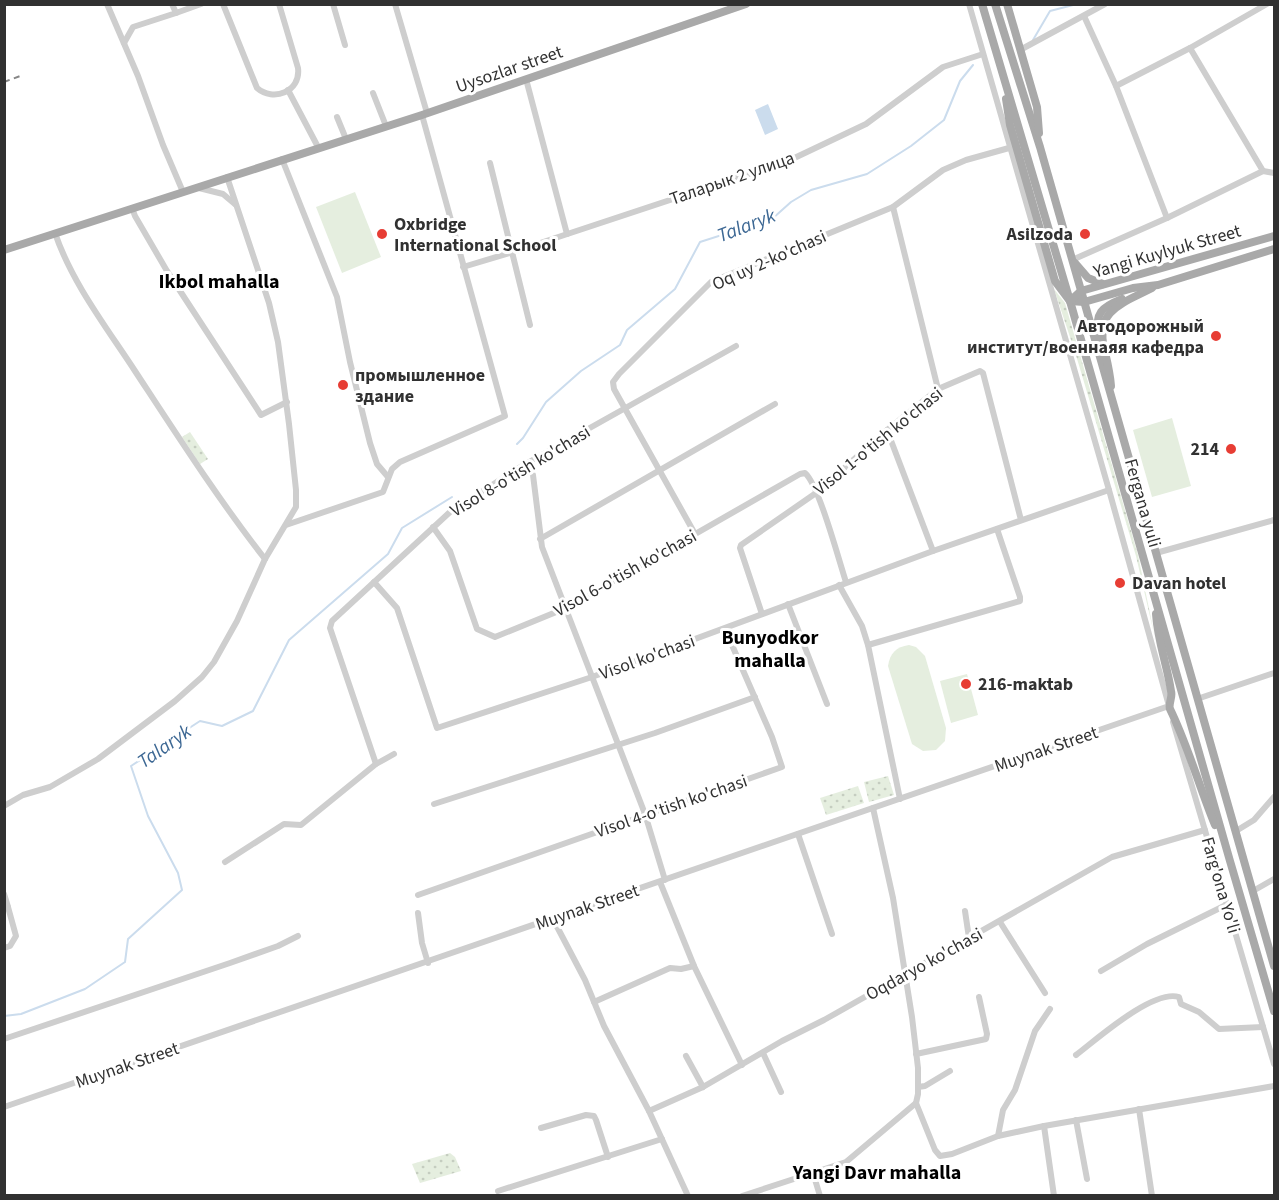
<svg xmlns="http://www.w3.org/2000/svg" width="1279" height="1200" font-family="'Source Sans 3',sans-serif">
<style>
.grass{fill:url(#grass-dots)}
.pitch{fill:#e5eedf}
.water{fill:#cbdced}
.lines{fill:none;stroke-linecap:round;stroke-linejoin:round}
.stream{stroke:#cbdced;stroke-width:2}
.minor{stroke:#cecece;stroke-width:6}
.major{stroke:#a9a9a9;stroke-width:8}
.rail{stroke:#868686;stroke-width:2;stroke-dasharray:6 4.5;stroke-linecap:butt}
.poi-dot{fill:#e73d34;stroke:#fff;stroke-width:2}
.labels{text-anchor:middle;stroke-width:6;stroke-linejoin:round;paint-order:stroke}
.street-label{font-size:18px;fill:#313131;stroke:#fff}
.poi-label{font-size:18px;font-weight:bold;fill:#313131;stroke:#fff;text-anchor:start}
.water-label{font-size:20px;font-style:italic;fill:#3d6894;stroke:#fff}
.neighbourhood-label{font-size:20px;font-weight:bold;fill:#000;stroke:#fff}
</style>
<defs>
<pattern id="grass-dots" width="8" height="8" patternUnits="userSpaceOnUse" patternTransform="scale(1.5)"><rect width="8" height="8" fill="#e5eedf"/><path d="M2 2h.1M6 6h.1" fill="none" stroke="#c5cdc0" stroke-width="1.8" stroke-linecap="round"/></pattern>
</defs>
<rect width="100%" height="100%" fill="#fff"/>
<g class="grass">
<polygon points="1054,289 1065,303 1138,555 1155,638 1136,556 1075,352"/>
<polygon points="190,432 208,459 200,464 182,437"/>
<polygon points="888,776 894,795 869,802 864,782"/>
<polygon points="858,786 864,803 826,815 820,798"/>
<polygon points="450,1153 455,1157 461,1171 420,1183 412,1164"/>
</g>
<g class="pitch">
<polygon points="355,192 381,257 342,273 316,207"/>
<polygon points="1172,418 1191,486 1152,497 1133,430"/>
<path d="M909 645 916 647 925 656 946 728 945 741 936 750 923 751 912 744 888 666C890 653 896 647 909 645Z"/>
<polygon points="967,674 978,715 951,723 940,681"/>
</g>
<polygon class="water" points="768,104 778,129 765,135 755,110"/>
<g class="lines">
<g class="stream">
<polyline points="1033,40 1050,11 1077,4"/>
<polyline points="517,444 523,438 546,402 581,371 620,345 627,330 675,289 700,242 772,219 791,202 811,190 867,174 911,146 944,120 960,81 973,65"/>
<polyline points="4,1016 21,1014 85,989 125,962 128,939 182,890 178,873 148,816 131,766 200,721 222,726 253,711 289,640 388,554 402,528 452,497"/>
</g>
<g class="minor">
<polyline points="107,4 138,76 163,145 183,192"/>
<path d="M223 4 257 88C273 102 301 92 298 68L279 4"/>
<polyline points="333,4 345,45"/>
<polyline points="395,4 427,113"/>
<polyline points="969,4 1109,490 1169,706"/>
<polyline points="176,13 201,4"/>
<polyline points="1084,16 1116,86 1167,218"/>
<polyline points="124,43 133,27 176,13 172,4"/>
<polyline points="1190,48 1263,171"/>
<polyline points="1020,50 1105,4"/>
<polyline points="526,79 567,234"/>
<polyline points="1116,86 1190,48 1267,4"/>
<polyline points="288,90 318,147"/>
<polyline points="373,93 386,126"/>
<polyline points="337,117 346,139"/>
<polyline points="282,159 337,297 350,362 370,443 377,464 388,477"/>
<polyline points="490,163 530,325"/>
<polyline points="199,188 223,194 236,205"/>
<polyline points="893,207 938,389"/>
<polyline points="132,208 135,216 167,271 261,415 287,402"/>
<path d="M55 233C72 283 107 328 135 371 177 435 218 499 265 559"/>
<polyline points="1072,260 1167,218 1263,171 1274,173"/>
<polyline points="463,267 513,252 788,161 866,124 943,67 983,54"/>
<polyline points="887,430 933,551"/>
<polyline points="527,464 533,475 542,547 645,814 665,880"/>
<polyline points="286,525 383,492 392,469 400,462 505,416 422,115"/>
<path d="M433 527 450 551 477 629 495 637 566 608 800 474 805 473C819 485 839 561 846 582"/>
<polyline points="695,534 614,389 613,382 619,374 711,282 893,207 943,170 966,160 1009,148"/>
<polyline points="540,539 775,404"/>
<polyline points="1156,553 1274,520"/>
<polyline points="374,582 397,608 437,728 592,677 933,551 1109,490"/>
<polyline points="839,585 862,626 868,645 900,799"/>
<polyline points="788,604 827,704"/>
<polyline points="762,614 740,548 741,545 816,493 887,430 938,389 980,371 983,373 1021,520"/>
<polyline points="868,645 1020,601 1020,597 997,529"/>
<polyline points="1197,699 1274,673"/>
<polyline points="1173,722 1274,1064"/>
<polyline points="376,764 330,628 332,621 450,512 522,466 736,346"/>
<polyline points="434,804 655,733 755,697"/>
<polyline points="4,806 23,795 50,787 98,759 175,701 202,677 214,662 237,621 265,559 296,507 296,490 289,424 278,342 269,303 227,177"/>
<polyline points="1236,831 1254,820 1274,797"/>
<polyline points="798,834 832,934"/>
<polyline points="225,862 284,824 301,825 376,764 394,754"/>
<polyline points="660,882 694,966 742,1065"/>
<polyline points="1253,891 1274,879"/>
<polyline points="4,894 8,907 4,909"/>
<polyline points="418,895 782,767 772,737 725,629"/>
<polyline points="965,911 969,938"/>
<polyline points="418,913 422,943 428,963"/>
<polyline points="553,919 585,980 604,1026 649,1111 688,1196"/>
<polyline points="1000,922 1045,993"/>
<polyline points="4,948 10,946 16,936 8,907"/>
<polyline points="1101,971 1147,944 1226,905"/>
<polyline points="594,1002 670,968 681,969 694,966"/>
<polyline points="4,1039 230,963 278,946 298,936"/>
<polyline points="763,1053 781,1092"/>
<polyline points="916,1054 986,1039 987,1034 979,997"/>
<path d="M1076 1055C1097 1039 1153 989 1179 997L1181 1004 1199 1012 1219 1029 1263 1027"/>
<polyline points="686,1056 703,1087"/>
<polyline points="918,1087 925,1086 950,1071"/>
<polyline points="916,1103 935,1150 940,1156 952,1154 998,1136 1044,1126 1274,1086"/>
<polyline points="4,1107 1169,706"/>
<polyline points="1139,1109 1152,1196"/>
<polyline points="649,1111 703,1087 782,1041 824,1020 1112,857 1205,830"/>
<polyline points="1076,1120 1087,1179"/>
<polyline points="1044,1126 1054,1196"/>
<polyline points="541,1128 586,1115 594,1116 596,1120 608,1157"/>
<polyline points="998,1136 1003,1110 1015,1090 1035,1031 1050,1009"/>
<polyline points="813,1173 820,1196"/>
<polyline points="498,1191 662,1139"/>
<polyline points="742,1196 846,1162 916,1103 918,1094 918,1068 912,1017 893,898 873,808"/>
</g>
<g class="major">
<polyline points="982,4 1070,301 1230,861 1274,1011"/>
<polyline points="995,4 1040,147 1274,966"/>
<polyline points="1007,4 1037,107 1039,133"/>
<polyline points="1006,99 1010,125 1055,281 1070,301 1084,302 1133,288 1158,285 1274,249"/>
<polyline points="4,250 422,115 746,4"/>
<polyline points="1075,263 1088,278 1103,284"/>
<polyline points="1070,301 1081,291 1274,236"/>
<path d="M1099 336C1094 313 1102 307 1122 299"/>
<path d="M1111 386C1110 372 1107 361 1104 348 1095 309 1124 303 1152 288"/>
<path d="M1156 614C1158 643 1167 664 1171 691 1173 697 1168 704 1170 709 1188 746 1199 786 1215 825"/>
</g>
<polyline class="rail" points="4,82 23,75"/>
</g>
<g class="poi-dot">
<circle cx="382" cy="234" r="6"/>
<circle cx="1085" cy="234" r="6"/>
<circle cx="1216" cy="336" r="6"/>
<circle cx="343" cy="385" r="6"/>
<circle cx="1231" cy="449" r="6"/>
<circle cx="1120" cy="583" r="6"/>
<circle cx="966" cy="684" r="6"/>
</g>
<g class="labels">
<g class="street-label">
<text transform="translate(509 69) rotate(-19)" y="6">Uysozlar street</text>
<text transform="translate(732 178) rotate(-19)" y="6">Таларык 2 улица</text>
<text transform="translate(1167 251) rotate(-16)" y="6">Yangi Kuylyuk Street</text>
<text transform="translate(769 260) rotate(-24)" y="6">Oq uy 2-ko'chasi</text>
<text transform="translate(878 441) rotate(-39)" y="6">Visol 1-o'tish ko'chasi</text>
<text transform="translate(520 471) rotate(-31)" y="6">Visol 8-o'tish ko'chasi</text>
<text transform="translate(1143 503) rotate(74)" y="6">Fergana yuli</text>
<text transform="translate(625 573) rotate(-29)" y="6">Visol 6-o'tish ko'chasi</text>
<text transform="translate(647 657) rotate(-20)" y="6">Visol ko'chasi</text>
<text transform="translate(1046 749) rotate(-19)" y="6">Muynak Street</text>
<text transform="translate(671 806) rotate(-19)" y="6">Visol 4-o'tish ko'chasi</text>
<text transform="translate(1221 885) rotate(74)" y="6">Farg'ona Yo'li</text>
<text transform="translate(587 907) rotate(-19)" y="6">Muynak Street</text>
<text transform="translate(924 964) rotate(-29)" y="6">Oqdaryo ko'chasi</text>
<text transform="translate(127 1065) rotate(-19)" y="6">Muynak Street</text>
</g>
<g class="poi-label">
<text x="394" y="230">Oxbridge<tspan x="394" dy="21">International School</tspan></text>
<text x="1073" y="240" text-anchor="end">Asilzoda</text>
<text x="1204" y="332" text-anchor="end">Автодорожный<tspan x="1204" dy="21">институт/военнаяя кафедра</tspan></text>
<text x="355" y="381">промышленное<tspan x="355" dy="21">здание</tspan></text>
<text x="1219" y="455" text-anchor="end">214</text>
<text x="1132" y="589">Davan hotel</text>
<text x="978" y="690">216-maktab</text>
</g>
<g class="water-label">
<text transform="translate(746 225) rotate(-21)" y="7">Talaryk</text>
<text transform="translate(164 746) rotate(-35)" y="7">Talaryk</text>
</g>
<g class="neighbourhood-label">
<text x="219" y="288">Ikbol mahalla</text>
<text x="770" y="644">Bunyodkor<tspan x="770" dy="23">mahalla</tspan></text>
<text x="877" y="1179">Yangi Davr mahalla</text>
</g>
</g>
<rect width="1279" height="1200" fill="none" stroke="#313131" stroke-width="12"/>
</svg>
